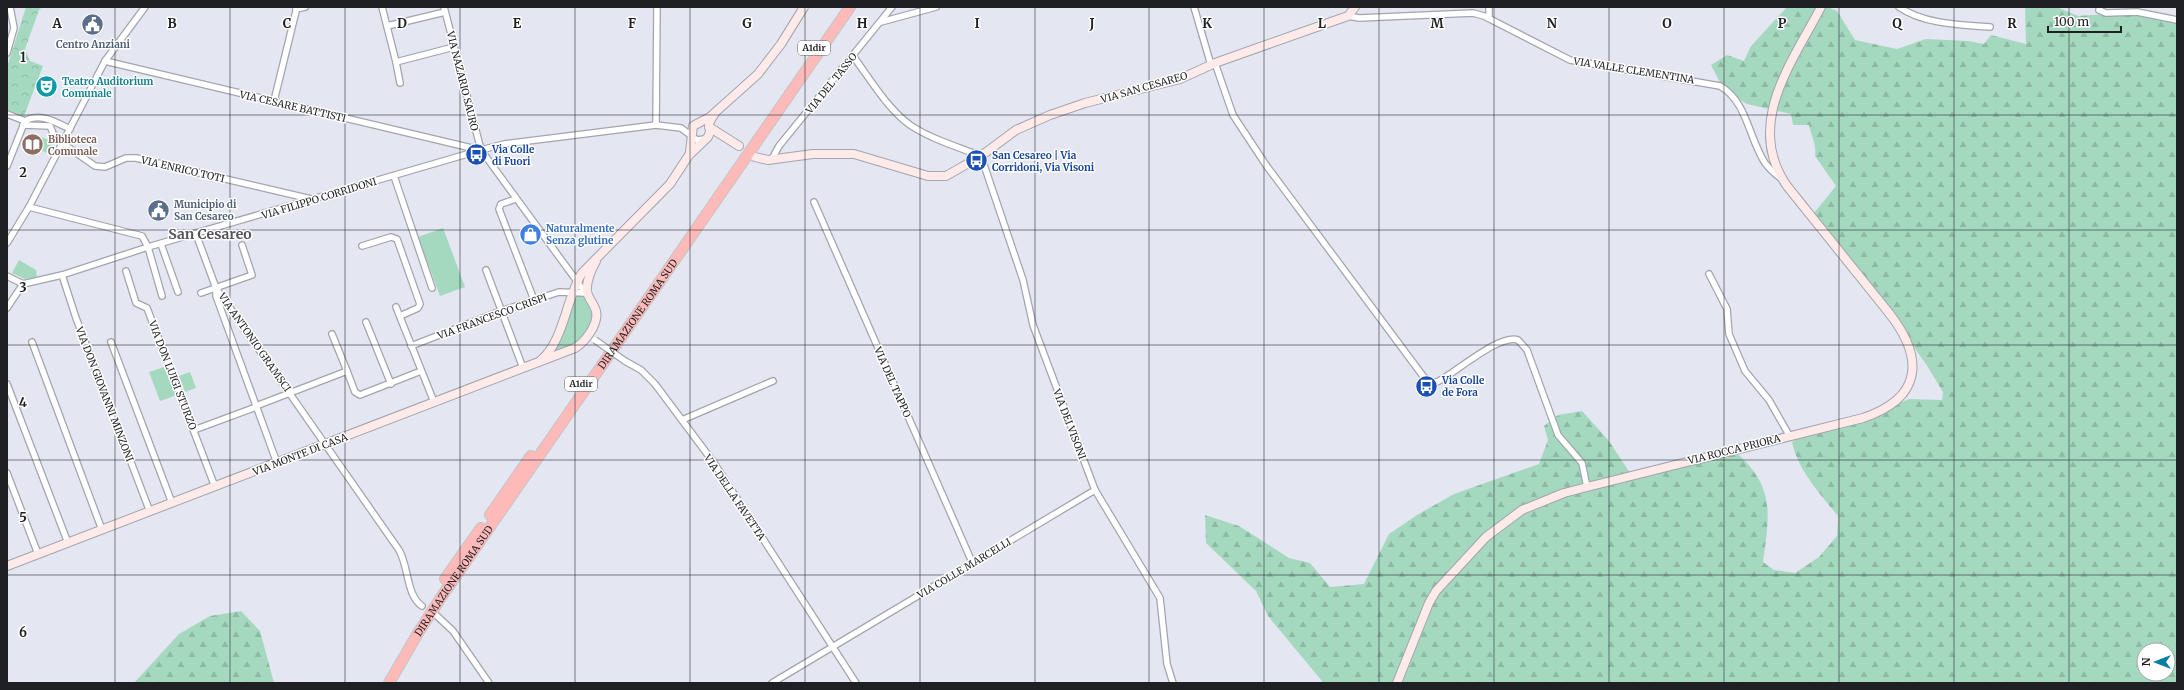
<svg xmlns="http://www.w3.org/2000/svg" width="2184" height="690" font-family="Merriweather,serif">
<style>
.green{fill:#a5d9bf}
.forest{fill:url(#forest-firs);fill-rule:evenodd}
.park{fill:url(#park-crowns)}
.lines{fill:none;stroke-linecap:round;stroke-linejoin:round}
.street-casing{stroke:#a2a4ae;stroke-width:8}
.secondary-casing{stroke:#a2a4ae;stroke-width:10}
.highway-casing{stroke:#c5c5c6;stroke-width:12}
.street{stroke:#fff;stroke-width:5.5}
.secondary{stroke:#ffeaea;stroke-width:8}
.highway{stroke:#febab9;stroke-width:10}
.street-bridge-casing{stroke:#a2a4ae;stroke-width:8;stroke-linecap:butt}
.street-bridge{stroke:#fff;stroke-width:5.5}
.grid{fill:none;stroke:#1f2024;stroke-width:1;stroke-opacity:0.55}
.labels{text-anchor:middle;stroke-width:3;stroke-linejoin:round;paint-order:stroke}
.shield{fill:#fff;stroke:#626366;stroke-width:1}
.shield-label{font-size:9px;font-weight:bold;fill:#1f2024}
.service-label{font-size:10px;font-weight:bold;fill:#4e5e75;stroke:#fff}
.street-label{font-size:10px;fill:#1f2024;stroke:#fff}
.culture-label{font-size:10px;font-weight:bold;fill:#0d838f;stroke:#fff;text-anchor:start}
.education-label{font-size:10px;font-weight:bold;fill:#785e54;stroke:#fff;text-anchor:start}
.transit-label{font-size:10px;font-weight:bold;fill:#164399;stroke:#fff;text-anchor:start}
.shop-label{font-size:10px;font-weight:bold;fill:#366cbe;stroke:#fff;text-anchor:start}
.district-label{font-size:14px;font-weight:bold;fill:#53545d;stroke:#fff}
.grid-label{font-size:13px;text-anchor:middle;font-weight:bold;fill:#1f2024;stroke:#fff;stroke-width:3;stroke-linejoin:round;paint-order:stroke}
</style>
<defs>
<pattern id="forest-firs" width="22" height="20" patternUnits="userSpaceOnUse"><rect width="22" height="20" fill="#a5d9bf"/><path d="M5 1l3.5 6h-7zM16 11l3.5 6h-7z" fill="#8ebaa4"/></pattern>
<pattern id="park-crowns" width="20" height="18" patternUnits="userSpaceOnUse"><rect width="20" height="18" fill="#a5d9bf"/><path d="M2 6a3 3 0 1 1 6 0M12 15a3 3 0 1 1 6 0" fill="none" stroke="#8ebaa4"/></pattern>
</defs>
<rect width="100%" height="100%" fill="#e4e6f1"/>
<g class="green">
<polygon points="39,136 54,142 49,154 38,149 41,142 37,140"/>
<polygon points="443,228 465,287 440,296 418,237"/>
<polygon points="19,260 36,270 37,277 25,279 12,273"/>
<path d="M583 294 587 298 594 316C582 340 581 342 556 353V346L574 298Z"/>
<polygon points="164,367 166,372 168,371 177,395 160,401 149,372"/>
<polygon points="190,372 196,388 185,392 179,376"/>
</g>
<g class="forest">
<path d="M1787 7H1828L1837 11 1855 40 1897 49 1926 39 1968 41 1984 44 1991 35 2026 44 2025 7H2057L2078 16 2137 12 2177 20V683H1322V681L1268 616 1256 591 1206 543 1205 515 1239 526 1289 558 1310 563 1330 587 1364 584 1389 534 1417 515 1454 494 1539 464 1548 440 1544 426 1558 415 1582 411 1609 441 1632 476 1733 450C1775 485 1770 512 1763 562L1774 570 1795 573 1819 557 1837 536 1838 516C1820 494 1798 470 1792 442L1817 428 1871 415 1909 399 1942 400 1943 392 1926 364 1893 318 1814 213 1836 186 1815 156C1817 145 1811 136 1809 125H1793L1791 114 1747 104 1724 90 1711 65 1727 55 1744 61 1751 46ZM2144 650H2168V674H2144Z"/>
<polygon points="241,611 260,631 274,683 134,683 179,634 210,616"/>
</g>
<polygon class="park" points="26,7 42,7 39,10 25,49 30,61 43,66 24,116 7,110 8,64"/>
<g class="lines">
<defs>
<g id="street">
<polyline points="382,7 396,62"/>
<polyline points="444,7 481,150 587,295"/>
<polyline points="1194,7 1211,65"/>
<path d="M1899 7C1923 24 1961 25 1990 27"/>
<polyline points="2100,7 2099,10 2106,13 2137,12 2177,20"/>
<polyline points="296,9 305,7"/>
<path d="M1348 16 1359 18 1473 13 1484 16 1570 60 1720 86C1747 101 1749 139 1765 163 1770 170 1776 175 1783 180"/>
<polyline points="1489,18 1489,7"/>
<polyline points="881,22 936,7"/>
<polyline points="387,26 445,12"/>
<polyline points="7,53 14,28 10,7"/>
<path d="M853 56C870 79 887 108 910 125 931 139 958 147 981 156L1023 280 1033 325 1095 490 1160 598 1167 664 1173 683"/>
<polyline points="105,61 480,150"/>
<path d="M1215 63 1233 115 1266 165 1423 376 1430 382H1437C1454 374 1500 333 1518 340L1527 350 1558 435 1582 463 1587 487"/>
<polyline points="400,83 396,62 454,47"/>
<polyline points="274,101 297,7"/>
<polyline points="7,114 25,121"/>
<path d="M25 121C40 112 57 123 70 129"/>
<polyline points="23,125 50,126 55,138 95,166 105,167 126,158 136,158 311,199"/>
<polyline points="656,125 657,7"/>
<polyline points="772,159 779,146 892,7"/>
<polyline points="7,166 25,121"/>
<polyline points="394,176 432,288"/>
<polyline points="516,199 501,204 499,209 534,300"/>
<polyline points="814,202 972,562"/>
<polyline points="29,207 142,236 148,247 162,296"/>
<path d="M196 234 216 288 399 550C409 567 406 595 422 606"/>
<polyline points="7,243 29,207 105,61 145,7"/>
<polyline points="161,244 178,292"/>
<polyline points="362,246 391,237 397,239 420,304 418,308 400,316"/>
<polyline points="486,270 523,368"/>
<polyline points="126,271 136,303 147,308 215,487"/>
<polyline points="1709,274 1727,309 1729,334 1745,371 1769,400 1789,435"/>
<polyline points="62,275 76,318 150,512"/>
<polyline points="7,276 23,284"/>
<polyline points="216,289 216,296 277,463"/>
<polyline points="201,293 252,275 242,245"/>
<polyline points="396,307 434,402"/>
<polyline points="7,308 23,284 62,275 148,247 481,150 504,144 656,125 681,128 697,140 705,139"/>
<polyline points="366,322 391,384"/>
<polyline points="332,334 347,371"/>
<polyline points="32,342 102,530"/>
<polyline points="111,342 172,503"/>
<polyline points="411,346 501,311 559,292 585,293"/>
<polyline points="625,361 641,370 655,384 714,463 856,683"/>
<polyline points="7,384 68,543"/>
<polyline points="256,406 347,371 355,392 360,395 421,371"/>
<polyline points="682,420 773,381"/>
<polyline points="194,430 256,407"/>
<polyline points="7,473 38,554"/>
<polyline points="437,616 453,631 489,683"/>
<polyline points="772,683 1095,490"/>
</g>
<g id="secondary">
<polyline points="709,127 739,146"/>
<polyline points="690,152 693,126 710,117 758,74 781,44 804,7"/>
<polyline points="755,157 768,160 813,154 854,154 928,176 946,176 981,156 1016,130 1050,115 1085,103 1180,79 1215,63 1348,16 1355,7"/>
<path d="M541 360C564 341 566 298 582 273L670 184 689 155 708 137 710 132 709 123 715 113"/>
<path d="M7 566 575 348C585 342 599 324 596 311 594 303 588 299 587 291 586 280 591 270 596 261"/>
<path d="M1397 683 1429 603 1436 591 1486 537 1522 510 1564 493 1587 487 1863 418C1922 398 1925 359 1889 313L1787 186C1744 124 1792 63 1821 7"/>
</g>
<g id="highway">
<polyline points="490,515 531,456"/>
<polyline points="445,579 481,528"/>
<path id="s1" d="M389 683 418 633 442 596 850 7"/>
</g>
</defs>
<use href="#street" class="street-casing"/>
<use href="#secondary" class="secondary-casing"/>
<use href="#highway" class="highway-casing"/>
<use href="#street" class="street"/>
<use href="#secondary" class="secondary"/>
<use href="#highway" class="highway"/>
<defs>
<polyline id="street-bridge" points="595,340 625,361"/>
</defs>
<use href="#street-bridge" class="street-bridge-casing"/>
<use href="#street-bridge" class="street-bridge"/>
</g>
<path class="grid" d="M115 7V683M230 7V683M345 7V683M460 7V683M575 7V683M690 7V683M805 7V683M920 7V683M1035 7V683M1149 7V683M1264 7V683M1379 7V683M1494 7V683M1609 7V683M1724 7V683M1839 7V683M1954 7V683M2069 7V683M7 115H2177M7 230H2177M7 345H2177M7 460H2177M7 575H2177"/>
<defs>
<symbol id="civic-disc" viewBox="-11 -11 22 22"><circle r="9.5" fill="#5c6f8a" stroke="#fff"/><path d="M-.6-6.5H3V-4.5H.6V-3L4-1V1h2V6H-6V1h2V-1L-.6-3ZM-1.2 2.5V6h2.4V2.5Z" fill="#fff"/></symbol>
<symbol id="theatre-disc" viewBox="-11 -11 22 22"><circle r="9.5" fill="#0f9aa8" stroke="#fff"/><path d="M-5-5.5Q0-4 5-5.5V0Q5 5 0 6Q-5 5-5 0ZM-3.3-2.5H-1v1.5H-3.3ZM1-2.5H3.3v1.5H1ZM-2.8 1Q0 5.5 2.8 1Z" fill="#fff"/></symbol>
<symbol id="library-disc" viewBox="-11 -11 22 22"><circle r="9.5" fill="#8d6e63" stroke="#fff"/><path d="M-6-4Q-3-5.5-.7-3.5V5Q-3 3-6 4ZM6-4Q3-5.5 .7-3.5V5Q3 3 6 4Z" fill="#fff"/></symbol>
<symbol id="bus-disc" viewBox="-11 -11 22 22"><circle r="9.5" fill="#1a4fb4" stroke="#fff"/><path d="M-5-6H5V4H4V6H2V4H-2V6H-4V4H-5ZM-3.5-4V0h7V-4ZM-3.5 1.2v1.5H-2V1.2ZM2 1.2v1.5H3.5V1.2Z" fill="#fff"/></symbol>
<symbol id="shop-disc" viewBox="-11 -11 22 22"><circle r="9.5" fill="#3f7fe0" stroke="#fff"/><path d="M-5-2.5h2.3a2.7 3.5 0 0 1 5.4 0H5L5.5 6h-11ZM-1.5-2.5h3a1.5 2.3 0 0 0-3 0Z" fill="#fff"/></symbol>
</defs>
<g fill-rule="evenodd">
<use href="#civic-disc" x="80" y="12" width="25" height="25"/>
<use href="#theatre-disc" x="34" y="74" width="25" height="25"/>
<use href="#library-disc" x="20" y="132" width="25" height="25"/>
<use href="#bus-disc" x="464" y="142" width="25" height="25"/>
<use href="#bus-disc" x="964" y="148" width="25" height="25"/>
<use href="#civic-disc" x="146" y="198" width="25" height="25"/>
<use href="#shop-disc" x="518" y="222" width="25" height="25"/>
<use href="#bus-disc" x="1414" y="374" width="25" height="25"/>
</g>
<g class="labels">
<g class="shield">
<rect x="798" y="41" width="32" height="14" rx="3"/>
<rect x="565" y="377" width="32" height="14" rx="3"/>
</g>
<g class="shield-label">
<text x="814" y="51">A1dir</text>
<text x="581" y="387">A1dir</text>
</g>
<g class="service-label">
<text x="93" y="48">Centro Anziani</text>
<text x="174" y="208" text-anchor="start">Municipio di<tspan x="174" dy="12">San Cesareo</tspan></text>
</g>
<g class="street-label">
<text transform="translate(1634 70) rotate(9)" y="4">VIA VALLE CLEMENTINA</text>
<text transform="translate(463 81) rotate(76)" y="4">VIA NAZARIO SAURO</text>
<text transform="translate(831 83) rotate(-51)" y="4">VIA DEL TASSO</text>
<text transform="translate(1144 87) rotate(-16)" y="4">VIA SAN CESAREO</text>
<text transform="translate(293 106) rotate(13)" y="4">VIA CESARE BATTISTI</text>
<text transform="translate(183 169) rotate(13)" y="4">VIA ENRICO TOTI</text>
<text transform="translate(319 198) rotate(-17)" y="4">VIA FILIPPO CORRIDONI</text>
<text dy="4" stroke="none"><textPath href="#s1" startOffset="445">DIRAMAZIONE ROMA SUD</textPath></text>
<text transform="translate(492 316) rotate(-20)" y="4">VIA FRANCESCO CRISPI</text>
<text transform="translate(255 342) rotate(55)" y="4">VIA ANTONIO GRAMSCI</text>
<text transform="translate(173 375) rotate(69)" y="4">VIA DON LUIGI STURZO</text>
<text transform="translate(893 382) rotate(66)" y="4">VIA DEL TAPPO</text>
<text transform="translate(105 394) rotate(69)" y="4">VIA DON GIOVANNI MINZONI</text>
<text transform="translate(1070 424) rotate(69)" y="4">VIA DEI VISONI</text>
<text transform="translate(1734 449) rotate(-14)" y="4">VIA ROCCA PRIORA</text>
<text transform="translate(300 454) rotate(-21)" y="4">VIA MONTE DI CASA</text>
<text transform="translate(735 497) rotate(56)" y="4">VIA DELLA FAVETTA</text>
<text transform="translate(964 568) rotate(-31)" y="4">VIA COLLE MARCELLI</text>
<text dy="4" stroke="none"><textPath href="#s1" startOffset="121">DIRAMAZIONE ROMA SUD</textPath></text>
</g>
<g class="culture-label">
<text x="62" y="85">Teatro Auditorium<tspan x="62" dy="12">Comunale</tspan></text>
</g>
<g class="education-label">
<text x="48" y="143">Biblioteca<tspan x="48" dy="12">Comunale</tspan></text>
</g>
<g class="transit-label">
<text x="492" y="153">Via Colle<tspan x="492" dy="12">di Fuori</tspan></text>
<text x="992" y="159">San Cesareo | Via<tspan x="992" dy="12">Corridoni, Via Visoni</tspan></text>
<text x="1442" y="384">Via Colle<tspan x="1442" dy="12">de Fora</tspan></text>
</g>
<g class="shop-label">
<text x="546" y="232">Naturalmente<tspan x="546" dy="12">Senza glutine</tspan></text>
</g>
<g class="district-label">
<text x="210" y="239">San Cesareo</text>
</g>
</g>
<g class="grid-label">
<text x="57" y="28">A</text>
<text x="172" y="28">B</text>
<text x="287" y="28">C</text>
<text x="402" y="28">D</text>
<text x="517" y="28">E</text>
<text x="632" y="28">F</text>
<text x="747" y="28">G</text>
<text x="862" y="28">H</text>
<text x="977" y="28">I</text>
<text x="1092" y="28">J</text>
<text x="1207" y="28">K</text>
<text x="1322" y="28">L</text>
<text x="1437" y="28">M</text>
<text x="1552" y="28">N</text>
<text x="1667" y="28">O</text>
<text x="1782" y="28">P</text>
<text x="1897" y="28">Q</text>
<text x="2012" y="28">R</text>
<text x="23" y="62">1</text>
<text x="23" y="177">2</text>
<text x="23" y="292">3</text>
<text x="23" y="407">4</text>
<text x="23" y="522">5</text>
<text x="23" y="637">6</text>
</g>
<rect width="2184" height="690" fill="none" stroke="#1f2024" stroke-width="16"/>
<g transform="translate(2156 662) rotate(270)"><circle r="19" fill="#ffffff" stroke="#a5a6a7"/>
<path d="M0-3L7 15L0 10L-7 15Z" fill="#007ea4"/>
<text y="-6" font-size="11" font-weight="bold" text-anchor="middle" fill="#1f2024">N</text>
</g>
<path d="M2048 26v6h73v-6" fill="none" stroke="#1f2024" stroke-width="2"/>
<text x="2054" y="26" font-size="12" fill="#1f2024" stroke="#ffffff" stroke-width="3" paint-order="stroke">100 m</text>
</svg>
